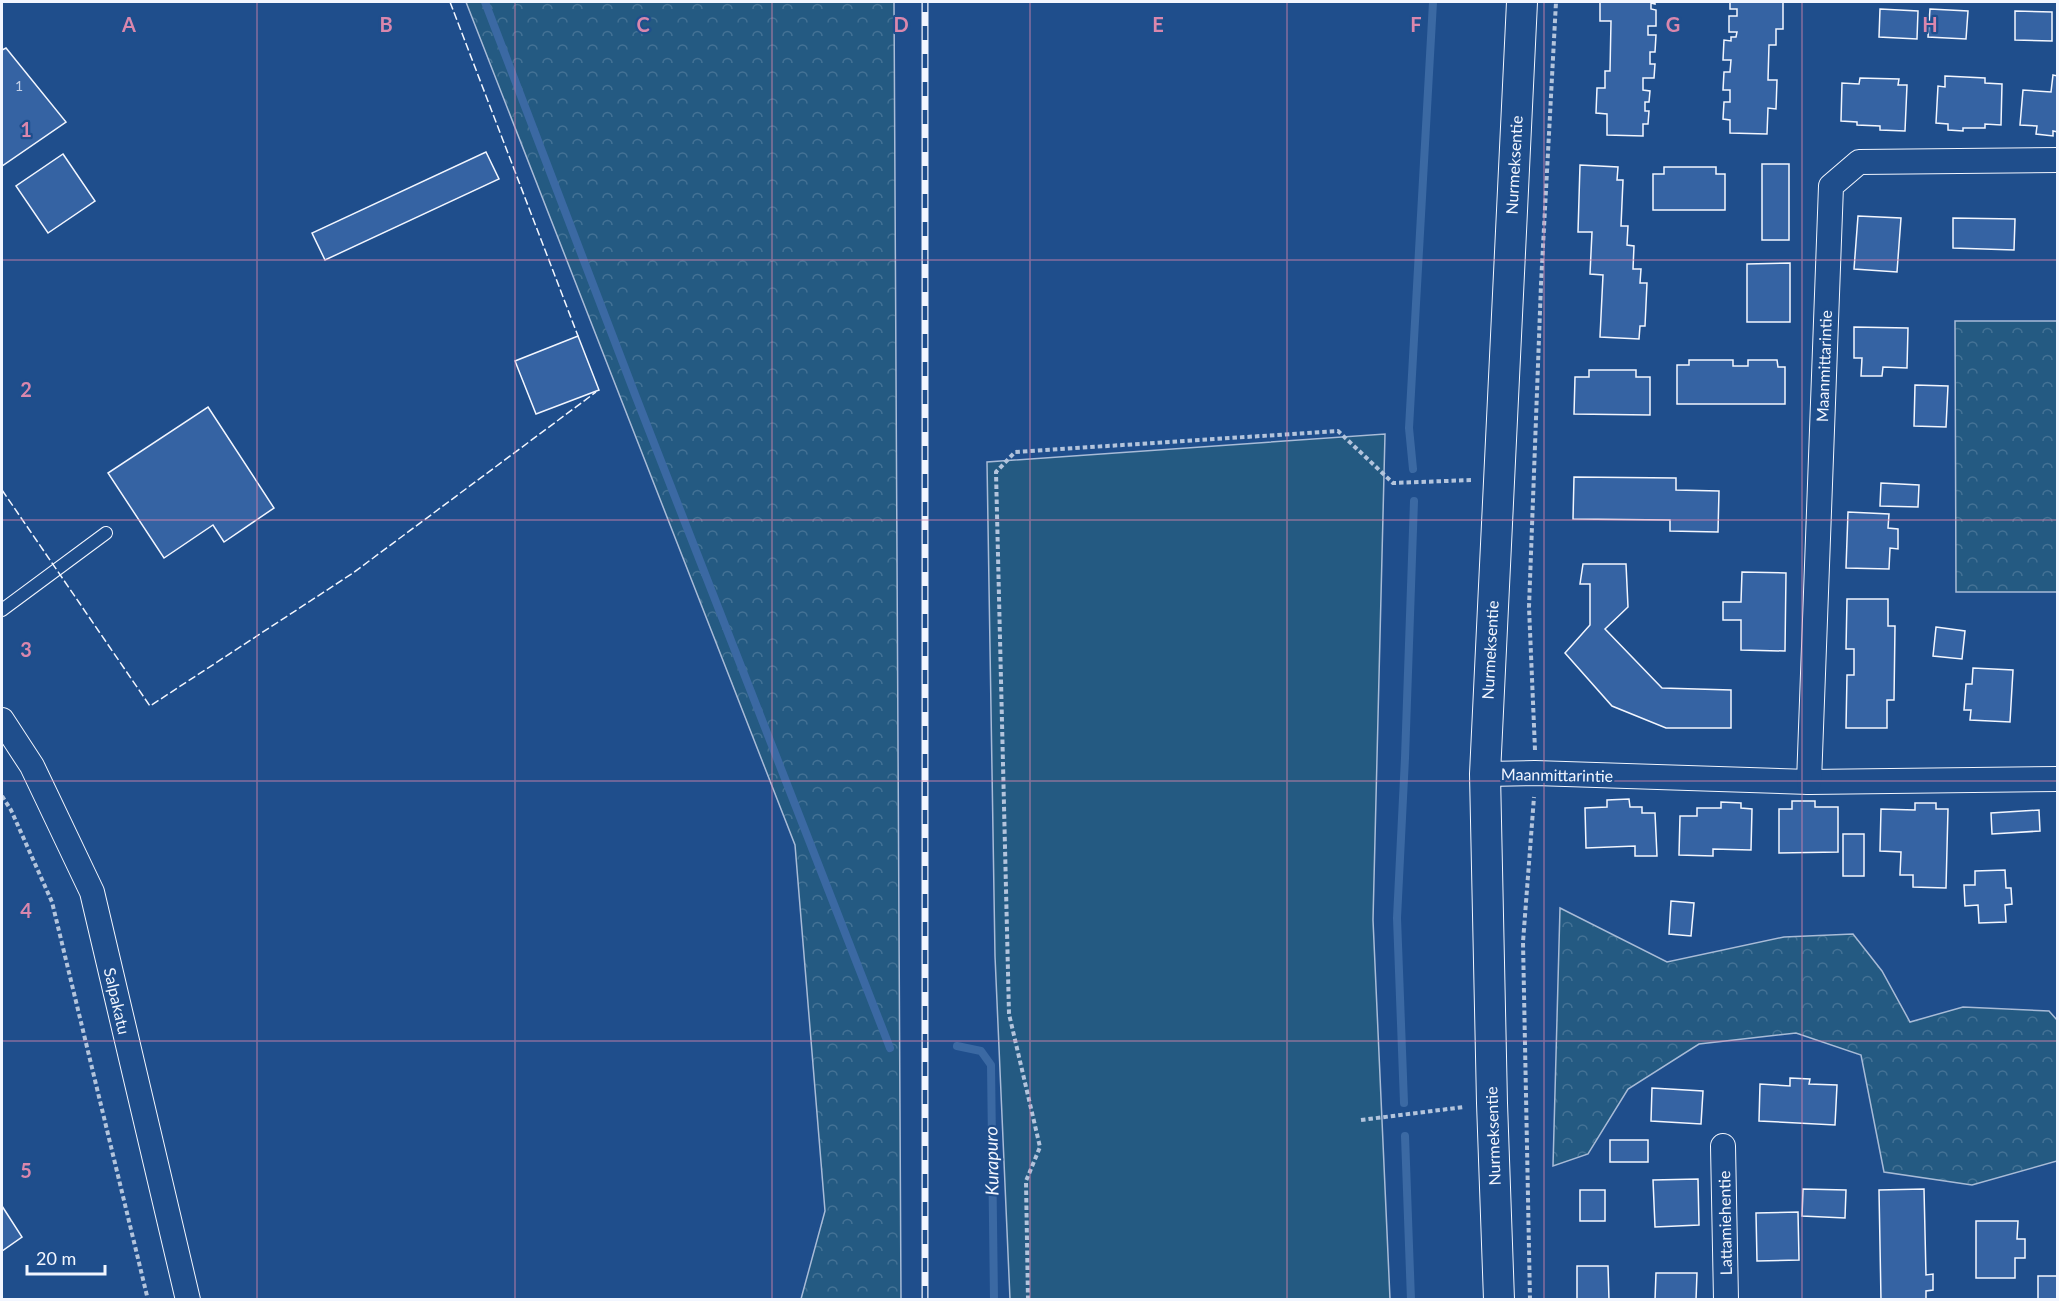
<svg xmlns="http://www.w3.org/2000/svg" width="2059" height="1301" font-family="Lato,sans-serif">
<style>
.forest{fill:url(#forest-crowns);stroke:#a8bbd7;stroke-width:1.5}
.garden{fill:#245a82;stroke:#a8bbd7;stroke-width:1.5}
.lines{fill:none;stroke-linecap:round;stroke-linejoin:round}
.stream{stroke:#3b69a3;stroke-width:8}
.building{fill:#3563a3;stroke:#f2f6ff;stroke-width:1.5}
.service-casing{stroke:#f2f6ff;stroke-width:14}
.minor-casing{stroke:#f2f6ff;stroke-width:26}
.tertiary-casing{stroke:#f2f6ff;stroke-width:32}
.path{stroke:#b3c4dc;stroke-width:4;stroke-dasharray:4.5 3;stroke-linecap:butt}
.service{stroke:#1f4e8c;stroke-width:12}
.minor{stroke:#1f4e8c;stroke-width:24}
.tertiary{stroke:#1f4e8c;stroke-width:30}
.rail-casing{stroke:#f2f6ff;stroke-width:7}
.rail{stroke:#1f4e8c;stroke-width:4.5;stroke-dasharray:14;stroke-linecap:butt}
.fence{stroke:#f2f6ff;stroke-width:1.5;stroke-dasharray:8 3;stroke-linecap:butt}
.grid{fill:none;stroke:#da87ad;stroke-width:1.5;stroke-opacity:0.55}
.labels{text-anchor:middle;stroke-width:4.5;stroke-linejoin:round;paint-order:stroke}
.number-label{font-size:14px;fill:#c3d1e8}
.street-label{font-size:16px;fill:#f2f6ff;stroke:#1f4e8c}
.water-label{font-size:18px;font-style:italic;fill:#f2f6ff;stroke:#1f4e8c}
.grid-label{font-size:20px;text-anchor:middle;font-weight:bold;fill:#da87ad;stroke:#1f4e8c;stroke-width:4.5;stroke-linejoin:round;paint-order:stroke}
</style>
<defs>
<pattern id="forest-crowns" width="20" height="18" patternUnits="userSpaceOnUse" patternTransform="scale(1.5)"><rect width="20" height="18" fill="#245a82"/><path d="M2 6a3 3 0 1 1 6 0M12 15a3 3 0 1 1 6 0" fill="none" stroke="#447295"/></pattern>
</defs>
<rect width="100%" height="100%" fill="#1f4e8c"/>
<g class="forest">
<polygon points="466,2 894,2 901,1299 801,1299 825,1211 795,845"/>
<polygon points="1955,321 2057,321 2057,592 1956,592"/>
<polygon points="1560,908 1667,962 1784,937 1853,934 1882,971 1910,1022 1963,1007 2049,1011 2057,1020 2057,1161 1972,1185 1884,1172 1861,1055 1796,1033 1699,1044 1628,1089 1588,1154 1553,1166"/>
</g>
<polygon class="garden" points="1385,434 1373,920 1390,1299 1010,1299 995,956 987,462"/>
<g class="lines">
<g class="stream">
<polyline points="485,2 636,397 890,1048"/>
<polyline points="1413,469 1409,428 1433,2"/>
<polyline points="957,1046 981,1051 991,1065 994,1300"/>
<polyline points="1404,1103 1397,918 1405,758 1414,501"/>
<polyline points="1405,1136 1411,1300"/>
</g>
</g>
<g class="building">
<polygon points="1600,2 1655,2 1655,4 1651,3 1651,9 1656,10 1656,26 1648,26 1648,35 1656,35 1655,52 1650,52 1650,64 1655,64 1654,78 1643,78 1643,90 1650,91 1649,102 1645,102 1645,111 1649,111 1648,124 1643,124 1643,136 1607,135 1607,114 1596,113 1597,88 1605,88 1605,71 1610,71 1611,21 1600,21"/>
<polygon points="1730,2 1783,2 1783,29 1776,29 1776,45 1769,45 1768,80 1777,80 1776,109 1768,108 1767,134 1730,133 1730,120 1723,119 1724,102 1730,102 1730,90 1723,90 1724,72 1730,72 1731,60 1723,60 1724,40 1731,41 1731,37 1736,37 1737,32 1729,32 1729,16 1737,16 1737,9 1730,9"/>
<polygon points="1880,9 1918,11 1917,39 1879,37"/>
<polygon points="1930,9 1968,11 1966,39 1928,37"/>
<polygon points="2015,11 2052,12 2052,41 2015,40"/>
<polygon points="6,48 66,122 2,166 2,50"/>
<polygon points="2053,75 2058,76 2058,132 2053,131 2053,136 2036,134 2037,126 2020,125 2023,90 2051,92"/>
<polygon points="1945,76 1985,78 1985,83 2002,84 2001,125 1985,124 1985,128 1963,128 1963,131 1948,130 1948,124 1936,123 1938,86 1945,87"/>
<polygon points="1860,78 1899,79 1898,85 1907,85 1905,131 1880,130 1880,126 1857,125 1857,122 1841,121 1842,83 1859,84"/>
<polygon points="486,152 499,179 325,260 312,233"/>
<polygon points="63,154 95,201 48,233 16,186"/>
<rect x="1762" y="164" width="27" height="76"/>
<polygon points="1580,165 1618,167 1617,180 1623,180 1621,226 1628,226 1627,245 1634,246 1633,269 1641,269 1640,283 1647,283 1645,326 1640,326 1639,339 1600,337 1603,275 1590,274 1592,232 1578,232"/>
<polygon points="1664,167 1716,167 1716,174 1725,174 1725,210 1653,210 1653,174 1664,174"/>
<polygon points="1858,216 1901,218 1897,272 1854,269"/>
<polygon points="1953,218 2015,219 2014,250 1953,248"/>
<polygon points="1790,263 1790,322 1747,322 1747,264"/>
<polygon points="1854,327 1908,328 1907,368 1883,367 1882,376 1861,376 1862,358 1854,358"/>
<polygon points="578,336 599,390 536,414 515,361"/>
<polygon points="1689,360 1733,360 1733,366 1748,366 1748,360 1777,360 1778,367 1785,367 1785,404 1677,404 1677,365 1689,365"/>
<polygon points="1589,370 1636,370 1636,377 1650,377 1650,415 1574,414 1575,377 1589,377"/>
<polygon points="1915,385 1948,386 1946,427 1914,426"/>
<polygon points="208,407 274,508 224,542 213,525 164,558 108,473"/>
<polygon points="1574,477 1676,478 1676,490 1719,491 1718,532 1670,531 1670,520 1573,519"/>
<polygon points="1881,483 1919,485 1918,507 1880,506"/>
<polygon points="1848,512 1889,514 1888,528 1898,529 1898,549 1890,548 1889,569 1846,568"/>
<polygon points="1583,564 1626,564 1628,607 1605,629 1662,688 1731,690 1731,728 1666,728 1612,706 1565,653 1590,625 1590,584 1580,584"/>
<polygon points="1742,572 1786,573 1785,651 1741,650 1741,620 1723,620 1723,602 1741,602"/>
<polygon points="1847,599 1888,599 1888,626 1895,626 1894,700 1887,700 1887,728 1846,728 1847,675 1854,675 1854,649 1846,649"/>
<polygon points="1936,627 1965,631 1962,659 1933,656"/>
<polygon points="1973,668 2013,670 2010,722 1970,720 1971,710 1964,710 1966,684 1972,684"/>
<polygon points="1629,799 1630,807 1642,807 1642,813 1655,813 1657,856 1635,856 1635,846 1586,848 1585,808 1607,807 1607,800"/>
<polygon points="1792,801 1815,801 1815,807 1838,807 1838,852 1779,853 1779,809 1792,809"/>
<polygon points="1721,802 1741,803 1741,808 1752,809 1751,850 1713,849 1713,856 1679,855 1680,816 1697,816 1697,808 1721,808"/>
<polygon points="1915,803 1936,803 1936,809 1948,809 1946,888 1913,887 1913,875 1900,875 1901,852 1880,851 1881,809 1915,810"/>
<polygon points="2039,810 2040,831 1992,834 1991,813"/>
<rect x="1843" y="834" width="21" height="42"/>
<polygon points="2005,870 2006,888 2011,888 2012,904 2005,905 2006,922 1979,923 1978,905 1965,906 1964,885 1975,885 1975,871"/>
<polygon points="1671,901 1694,903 1691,936 1669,934"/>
<polygon points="1790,1078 1810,1079 1809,1084 1837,1085 1835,1125 1759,1121 1760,1084 1790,1086"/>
<polygon points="1652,1088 1703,1091 1701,1124 1651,1121"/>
<rect x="1610" y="1140" width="38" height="22"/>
<polygon points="1698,1179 1699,1225 1655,1227 1653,1180"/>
<polygon points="1803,1189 1846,1190 1845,1218 1802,1216"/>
<polygon points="1924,1189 1926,1275 1933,1274 1933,1290 1926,1291 1926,1300 1881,1300 1879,1190"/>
<rect x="1580" y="1190" width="25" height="31"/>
<polygon points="2,1206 22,1237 2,1251"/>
<polygon points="1798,1212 1799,1260 1757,1261 1756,1213"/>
<polygon points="1976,1221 2018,1221 2017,1239 2025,1239 2025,1258 2015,1258 2015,1278 1976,1278"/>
<polygon points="1577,1266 1608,1266 1609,1300 1577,1300"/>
<polygon points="1656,1273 1697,1273 1696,1300 1655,1300"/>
<rect x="2038" y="1276" width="20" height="24"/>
</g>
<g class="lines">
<defs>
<polyline id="service" points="2,610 106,533"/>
<g id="minor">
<polyline points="2,720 32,766 92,892 188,1300"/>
<polyline points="1485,774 1535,773 1809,782 2058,779"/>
<polyline points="1809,782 1831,186 1859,162 2058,160"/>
<polyline points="1723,1146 1726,1300"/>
</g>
<polyline id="tertiary" points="1499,1300 1492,1103 1485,774 1522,2"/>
</defs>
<use href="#service" class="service-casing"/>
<use href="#minor" class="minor-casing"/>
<use href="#tertiary" class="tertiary-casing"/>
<g class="path">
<polyline points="1535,750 1529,607 1541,284 1556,2"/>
<polyline points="2,796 11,810 52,902 148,1300"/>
<polyline points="1361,1120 1464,1107"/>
<polyline points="1028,1300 1026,1181 1040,1147 1009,1014 996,472 1015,452 1338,431 1393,483 1472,480"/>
<polyline points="1530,1300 1523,942 1534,797"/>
</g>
<use href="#service" class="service"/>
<use href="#minor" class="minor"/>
<use href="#tertiary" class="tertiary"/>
<defs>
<polyline id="rail" points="925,1300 925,2"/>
</defs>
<use href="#rail" class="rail-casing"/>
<use href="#rail" class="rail"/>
<g class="fence">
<polyline points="450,2 578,336"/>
<polyline points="2,490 150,706 353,573 596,392"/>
</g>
</g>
<path class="grid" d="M257 2V1300M515 2V1300M772 2V1300M1030 2V1300M1287 2V1300M1544 2V1300M1802 2V1300M2 260H2058M2 520H2058M2 781H2058M2 1041H2058"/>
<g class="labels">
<g class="number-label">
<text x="19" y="91">1</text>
</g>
<g class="street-label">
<text transform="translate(1514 165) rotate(-87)" y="6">Nurmeksentie</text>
<text transform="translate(1824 366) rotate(-88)" y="6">Maanmittarintie</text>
<text transform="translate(1490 650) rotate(-87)" y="6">Nurmeksentie</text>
<text transform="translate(1557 775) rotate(1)" y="6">Maanmittarintie</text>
<text transform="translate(117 1001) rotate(77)" y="6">Salpakatu</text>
<text transform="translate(1493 1136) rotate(-92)" y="6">Nurmeksentie</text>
<text transform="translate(1725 1223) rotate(-91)" y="6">Lattamiehentie</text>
</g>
<g class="water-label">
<text transform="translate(992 1161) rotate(-91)" y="6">Kurapuro</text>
</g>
</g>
<g class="grid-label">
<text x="129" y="32">A</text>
<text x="386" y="32">B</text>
<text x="643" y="32">C</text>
<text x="901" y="32">D</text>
<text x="1158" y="32">E</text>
<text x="1416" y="32">F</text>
<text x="1673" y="32">G</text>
<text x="1930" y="32">H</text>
<text x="26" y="137">1</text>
<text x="26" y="397">2</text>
<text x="26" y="657">3</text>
<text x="26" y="918">4</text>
<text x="26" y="1178">5</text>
</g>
<rect width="2059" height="1301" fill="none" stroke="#f2f6ff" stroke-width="6"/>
<path d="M27 1265v9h78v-9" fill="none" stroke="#f2f6ff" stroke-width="3"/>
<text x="36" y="1265" font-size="18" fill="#f2f6ff" stroke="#1f4e8c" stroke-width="4.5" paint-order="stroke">20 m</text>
</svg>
